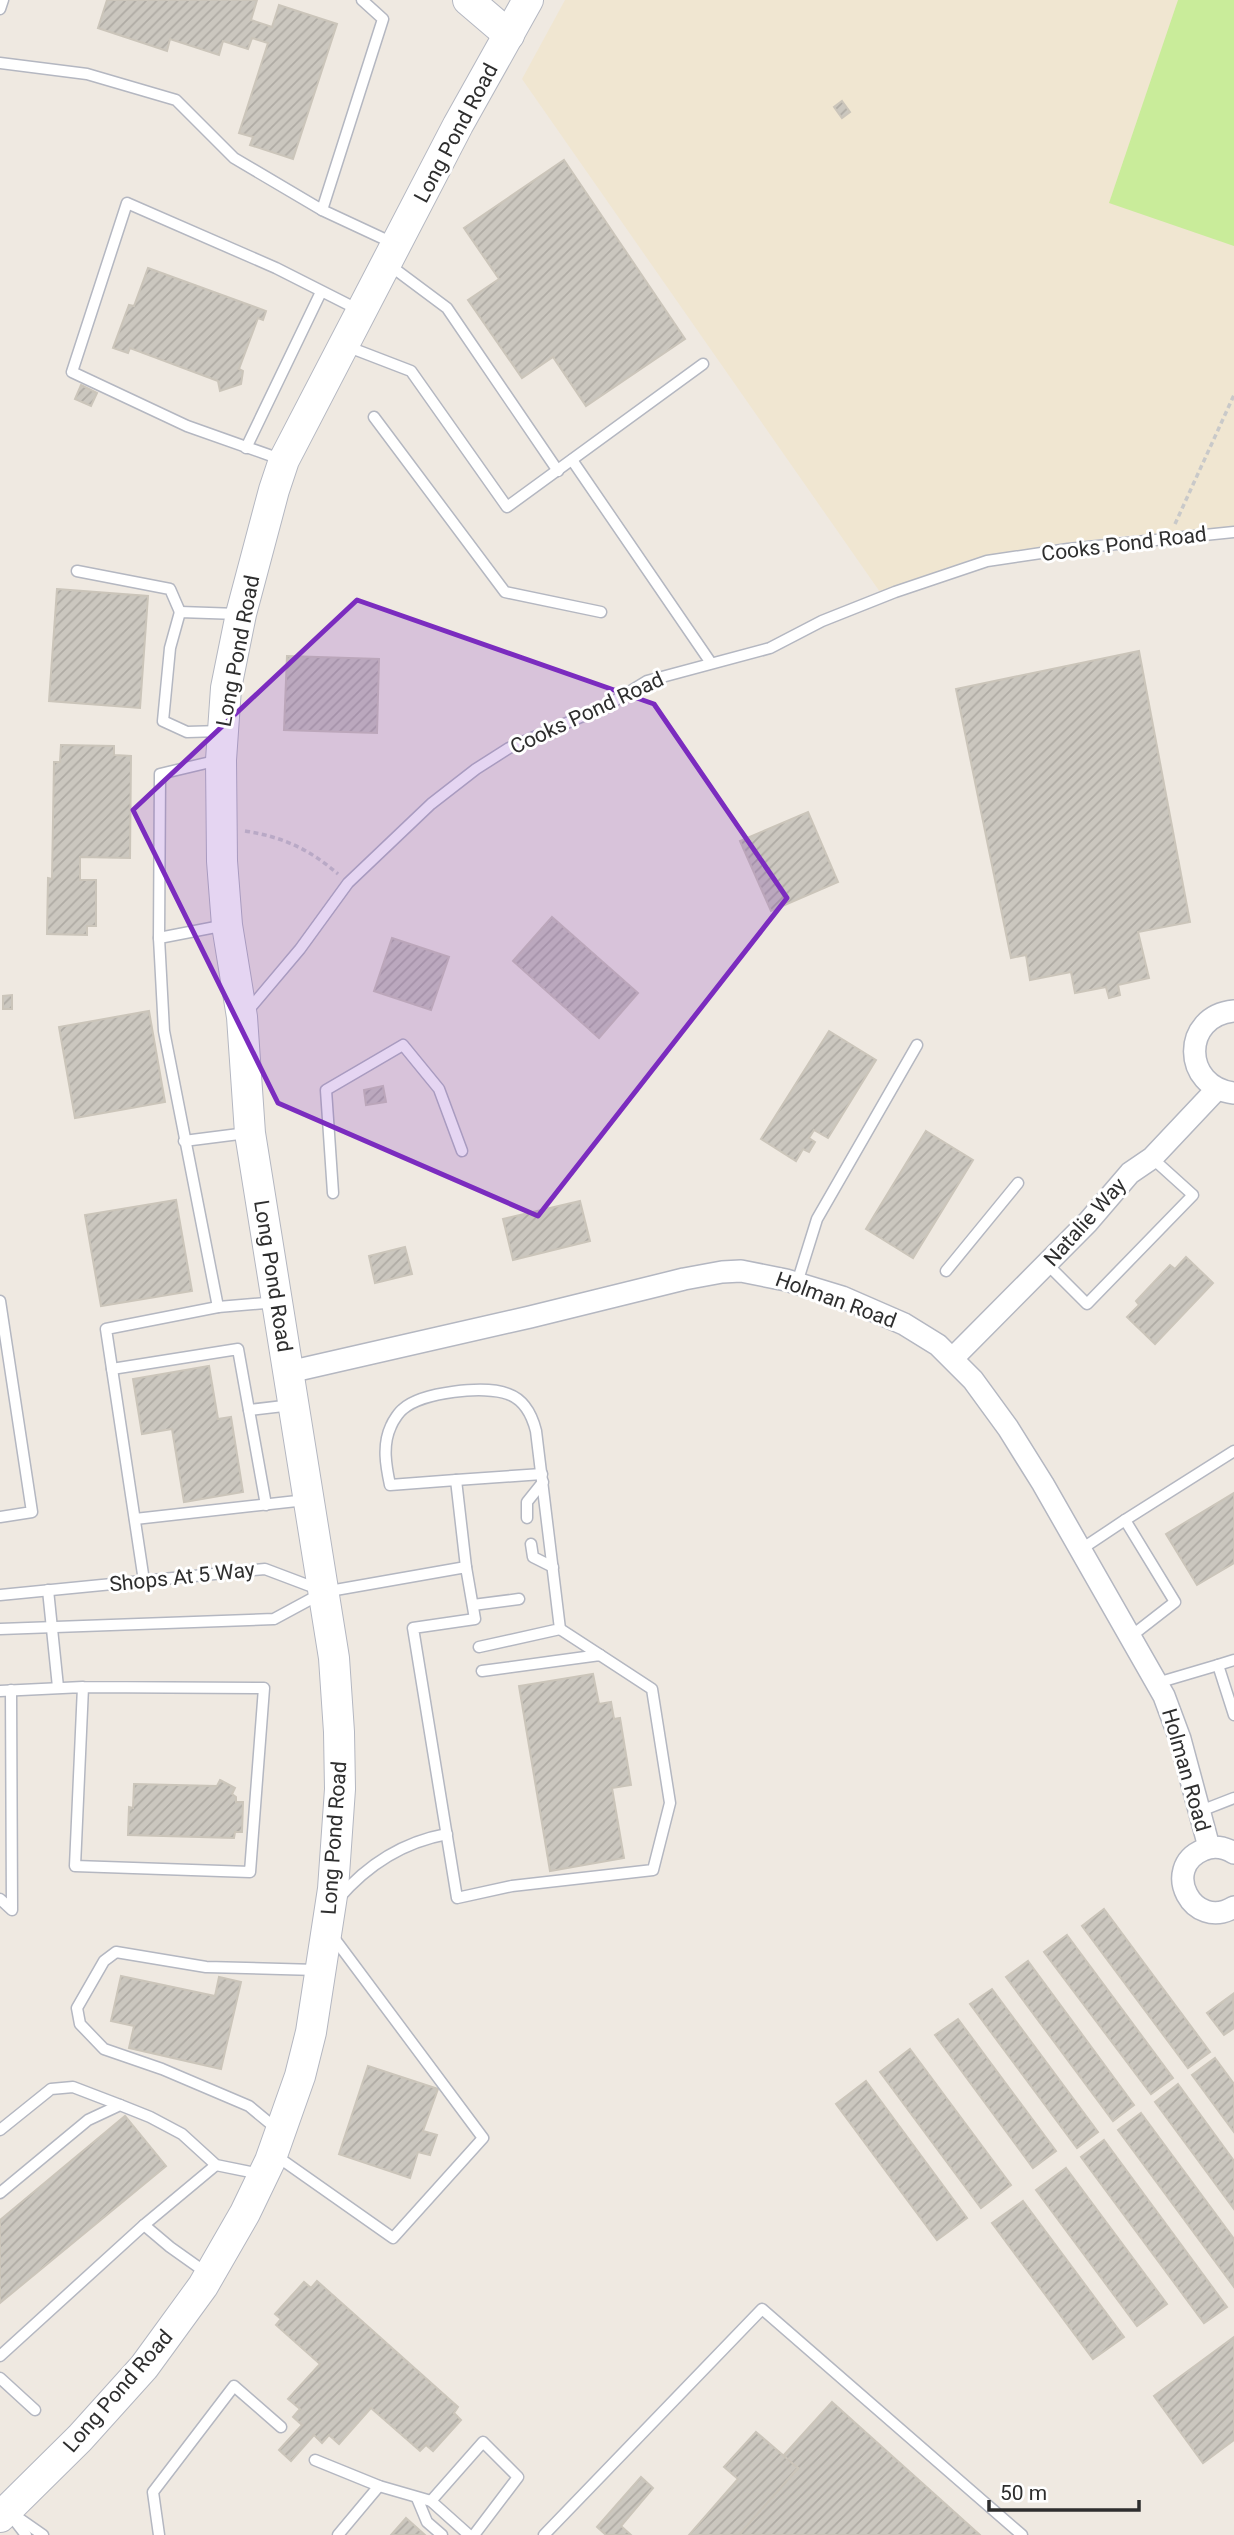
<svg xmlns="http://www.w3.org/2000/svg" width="1234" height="2535" font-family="Roboto,sans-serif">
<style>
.education{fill:#f0e6d1}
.pitch{fill:#c9ec9a}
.building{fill:url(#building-hatch);stroke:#cbc5ba;stroke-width:2}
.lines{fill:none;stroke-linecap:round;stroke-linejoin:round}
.lane-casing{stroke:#b4b7c1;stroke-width:13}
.street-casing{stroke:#b4b7c1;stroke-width:24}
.secondary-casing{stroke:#b4b7c1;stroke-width:32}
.path{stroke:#c9c9c9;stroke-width:3.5;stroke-dasharray:5 3.5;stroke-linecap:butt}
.lane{stroke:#fff;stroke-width:10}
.street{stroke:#fff;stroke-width:21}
.secondary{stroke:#fff;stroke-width:30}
.marked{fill:#7b2cbf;fill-opacity:0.2;stroke:#7b2cbf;stroke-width:5;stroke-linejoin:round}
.labels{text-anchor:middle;stroke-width:6;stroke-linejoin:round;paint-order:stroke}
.street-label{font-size:21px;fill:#2e2e2e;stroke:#fff}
</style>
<defs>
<pattern id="building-hatch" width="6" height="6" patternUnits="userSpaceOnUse" patternTransform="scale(1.75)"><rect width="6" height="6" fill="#cbc7bf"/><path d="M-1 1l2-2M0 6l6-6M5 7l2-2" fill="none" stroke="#afaba4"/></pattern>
</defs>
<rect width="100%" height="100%" fill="#efe9e1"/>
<polygon class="education" points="565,0 1234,0 1234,528 1111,537 972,559 880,592 522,79"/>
<polygon class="pitch" points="1178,0 1234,0 1234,246 1109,203"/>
<g class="building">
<polygon points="107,0 257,0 251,20 272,27 279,5 337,24 293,159 250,145 253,137 239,133 268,43 252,38 248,49 223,41 219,55 170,39 167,51 98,28"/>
<polygon points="842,101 850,112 842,118 834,107"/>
<polygon points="564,160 685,339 586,406 553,357 522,378 468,300 499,279 464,228"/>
<polygon points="148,268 266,311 263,320 258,318 239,369 243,371 241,384 220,391 218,381 130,348 128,353 113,348 129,305 134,306"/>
<polygon points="81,385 97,393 91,406 75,399"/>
<polygon points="57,589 148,596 140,708 49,701"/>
<polygon points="1139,651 1190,922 1138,932 1149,978 1118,985 1120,995 1109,998 1106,987 1075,993 1071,972 1030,980 1026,955 1011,958 956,689"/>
<polygon points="287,656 379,659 377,733 284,730"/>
<polygon points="61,745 114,746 114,755 131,756 130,858 80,857 80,880 96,880 96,926 87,926 87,935 47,934 48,878 52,879 54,762 60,762"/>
<polygon points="808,812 838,882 771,911 740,841"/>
<polygon points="552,917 638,993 599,1038 513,961"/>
<polygon points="392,938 449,957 431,1010 374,991"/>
<polygon points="12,995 12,1009 3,1009 3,996"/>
<polygon points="149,1011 165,1102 75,1118 59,1027"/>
<polygon points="829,1031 876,1060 828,1138 814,1130 809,1138 815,1142 809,1152 803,1149 796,1161 761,1139"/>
<polygon points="383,1086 386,1102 366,1105 364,1090"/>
<polygon points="926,1131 973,1160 913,1258 866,1229"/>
<polygon points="176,1200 192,1291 101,1306 85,1215"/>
<polygon points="580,1201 590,1241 513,1260 503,1219"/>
<polygon points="405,1247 412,1274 375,1283 369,1256"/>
<polygon points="1186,1257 1213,1283 1155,1344 1127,1317 1139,1305 1136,1301 1170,1265 1175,1269"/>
<polygon points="209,1366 218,1419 231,1417 243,1492 184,1502 172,1429 142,1434 133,1379"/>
<polygon points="1234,1493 1234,1563 1197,1585 1166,1534"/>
<polygon points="593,1674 599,1704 611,1702 614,1719 620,1718 631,1785 612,1788 624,1858 550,1871 519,1686"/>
<polygon points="220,1780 235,1788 232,1794 236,1797 236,1802 243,1802 242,1832 235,1832 234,1838 128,1835 129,1807 133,1808 134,1784 217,1786"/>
<polygon points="1104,1909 1210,2052 1188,2068 1082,1926"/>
<polygon points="1067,1935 1173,2078 1151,2094 1044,1952"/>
<polygon points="1028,1961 1134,2105 1113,2121 1006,1977"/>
<polygon points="121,1976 215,1996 219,1977 241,1982 221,2069 129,2048 134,2026 111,2021"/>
<polygon points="992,1989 1098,2132 1077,2148 970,2004"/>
<polygon points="1233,1994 1234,2028 1224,2035 1207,2013"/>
<polygon points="958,2019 1056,2151 1033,2168 935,2035"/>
<polygon points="910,2049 1011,2185 981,2208 880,2072"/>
<polygon points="1215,2058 1234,2084 1234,2132 1192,2075"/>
<polygon points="368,2066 438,2089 423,2131 437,2135 430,2155 418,2152 410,2178 339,2154"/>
<polygon points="866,2081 967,2218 937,2240 836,2104"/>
<polygon points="1178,2084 1234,2161 1234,2209 1155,2102"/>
<polygon points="1141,2113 1234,2239 1234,2287 1118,2130"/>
<polygon points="125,2116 166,2166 0,2303 0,2220"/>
<polygon points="1104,2140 1227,2307 1204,2323 1081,2157"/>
<polygon points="1066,2168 1167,2304 1137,2326 1036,2190"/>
<polygon points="1023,2201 1124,2337 1093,2359 992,2223"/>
<polygon points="317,2281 458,2407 454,2413 461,2420 433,2451 426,2445 420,2451 371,2408 339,2444 329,2435 322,2443 314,2435 291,2461 279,2450 302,2425 293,2417 300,2409 288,2399 320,2364 276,2325 281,2319 275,2314 304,2282 311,2288"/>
<polygon points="1234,2337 1234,2440 1203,2463 1154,2396"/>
<polygon points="832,2402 980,2535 738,2535 798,2468 783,2456"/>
<polygon points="756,2432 798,2468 739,2535 689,2535 738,2479 724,2467"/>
<polygon points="641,2477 653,2488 621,2526 631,2535 606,2535 597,2527"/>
<polygon points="406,2518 425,2535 391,2535"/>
</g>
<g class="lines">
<defs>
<g id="lane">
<polyline points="0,9 3,0"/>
<polyline points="0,63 87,74 176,100 234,158 322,210 395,244"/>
<polyline points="322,210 383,19 362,0"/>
<polyline points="388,264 447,308 558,471"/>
<polyline points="346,346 411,371 507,507 703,364"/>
<polyline points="374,417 505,592 601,612"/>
<polyline points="246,448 321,292"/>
<polyline points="283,460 187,426 72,372 127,203 276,268 359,310"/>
<polyline points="572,460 711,663"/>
<polyline points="77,571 170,589 180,612"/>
<polyline points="221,731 187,732 163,721 170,648 180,612 238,614"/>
<polyline points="159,938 160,774 219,760"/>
<polyline points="246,1013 300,949 348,883 431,804 476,769 509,748 606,706 647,681 770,648 822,621 895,592 987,561 1068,549 1234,532"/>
<polyline points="184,1141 247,1133"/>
<polyline points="333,1193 326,1090 403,1045 439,1089 462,1151"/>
<polyline points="1047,1264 1087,1304 1193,1195 1152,1158"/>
<polyline points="946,1271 1018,1183"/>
<polyline points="797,1283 817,1219 917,1045"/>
<polyline points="0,1301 32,1512 0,1517"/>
<polyline points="218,1307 164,1031 159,938 226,925"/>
<polyline points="112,1369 238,1349 266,1505"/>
<polyline points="249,1410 292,1405"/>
<polyline points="456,1480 542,1474"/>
<polyline points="527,1518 527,1502 543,1482"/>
<polyline points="135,1519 306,1500"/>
<polyline points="1125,1520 1234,1451"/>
<polyline points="531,1544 533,1557 553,1567"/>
<polyline points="1080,1550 1125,1520 1175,1602 1130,1637"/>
<path d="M466 1567 456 1480 390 1485C386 1466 382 1445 391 1426 393 1421 399 1412 403 1409 422 1392 485 1385 508 1394 525 1400 532 1415 536 1431L560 1629 479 1647"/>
<polyline points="144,1581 106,1329 218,1307 277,1302"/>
<polyline points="48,1590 58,1687"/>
<polyline points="0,1595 265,1569 318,1589"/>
<polyline points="473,1605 519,1599"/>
<polyline points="0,1629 274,1619 324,1592 466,1567 475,1619 413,1628 457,1898 512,1886 653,1870 670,1803 652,1689 600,1655 482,1671"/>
<polyline points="560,1629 600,1655"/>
<polyline points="1218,1665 1234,1660"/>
<polyline points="1157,1683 1218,1665 1234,1715"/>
<polyline points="0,1691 83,1687 264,1688 250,1872 75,1866 83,1687"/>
<polyline points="1198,1812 1234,1798"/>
<polyline points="0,1899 12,1910 11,1690"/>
<path d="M338 1899C367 1865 403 1842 447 1834"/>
<polyline points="0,2130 51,2089 73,2087 120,2105"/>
<polyline points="278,2130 249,2106 162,2069 104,2049 80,2024 77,2008 104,1961 116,1952 206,1967 317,1970"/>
<polyline points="275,2155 393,2238 483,2138 331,1934"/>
<polyline points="0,2193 88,2120 120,2105 150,2117 182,2134 216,2165 260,2174"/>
<polyline points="144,2225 170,2247 208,2274"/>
<polyline points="0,2356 144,2225 216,2165"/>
<polyline points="0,2378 35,2410"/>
<polyline points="315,2460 379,2486 431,2501 469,2535"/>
<polyline points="417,2498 427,2522 442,2535"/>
<polyline points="431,2501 483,2442 518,2477 474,2535"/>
<polyline points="10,2512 43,2535"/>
<polyline points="12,2517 26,2535"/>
<polyline points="159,2535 153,2492 234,2386 281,2427"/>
<polyline points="338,2535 379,2486"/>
<polyline points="544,2535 762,2309 1022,2535"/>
</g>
<g id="street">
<path d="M1234 1011C1181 1016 1182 1087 1234 1093"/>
<polyline points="953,1358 1088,1222 1130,1173 1152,1158 1217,1089"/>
<polyline points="289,1372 530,1317 684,1279 722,1272 741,1271 786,1280 842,1297 904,1324 938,1345 973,1380 1008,1428 1043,1484 1164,1696 1180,1739 1209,1847"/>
<path d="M1234 1853C1224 1847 1214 1845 1203 1850 1160 1868 1193 1932 1234 1907"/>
</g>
<g id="secondary">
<polyline points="468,0 509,35"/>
<polyline points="0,2517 80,2438 144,2367 203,2286 245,2213 270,2161 300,2076 311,2032 333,1889 340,1789 339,1732 334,1658 250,1133 242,1017 227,925 222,861 221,760 226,688 241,614 274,490 284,460 458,125 528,0"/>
</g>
</defs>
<use href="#lane" class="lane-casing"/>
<use href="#street" class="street-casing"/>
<use href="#secondary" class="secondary-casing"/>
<g class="path">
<polyline points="1175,524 1234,395"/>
<path d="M245 831C283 837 309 849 338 874"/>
</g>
<use href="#lane" class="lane"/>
<use href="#street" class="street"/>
<use href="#secondary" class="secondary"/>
</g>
<path class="marked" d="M357 600 654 704 787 898 538 1216 278 1103 133 810Z"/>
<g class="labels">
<g class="street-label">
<text transform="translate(456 133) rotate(-62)" y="7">Long Pond Road</text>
<text transform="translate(1124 544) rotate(-7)" y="7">Cooks Pond Road</text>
<text transform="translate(238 651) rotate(-79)" y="7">Long Pond Road</text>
<text transform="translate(587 713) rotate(-25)" y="7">Cooks Pond Road</text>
<text transform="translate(1085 1222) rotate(-48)" y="7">Natalie Way</text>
<text transform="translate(273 1276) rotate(81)" y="7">Long Pond Road</text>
<text transform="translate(836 1300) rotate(20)" y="7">Holman Road</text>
<text transform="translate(182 1577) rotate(-6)" y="7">Shops At 5 Way</text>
<text transform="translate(1186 1770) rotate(74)" y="7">Holman Road</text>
<text transform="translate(334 1838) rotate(-86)" y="7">Long Pond Road</text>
<text transform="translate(118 2391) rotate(-49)" y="7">Long Pond Road</text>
</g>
</g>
<path d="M989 2500v10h150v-10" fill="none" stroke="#2e2e2e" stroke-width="3.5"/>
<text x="1000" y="2500" font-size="21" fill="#2e2e2e" stroke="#ffffff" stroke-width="5" paint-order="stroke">50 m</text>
</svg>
